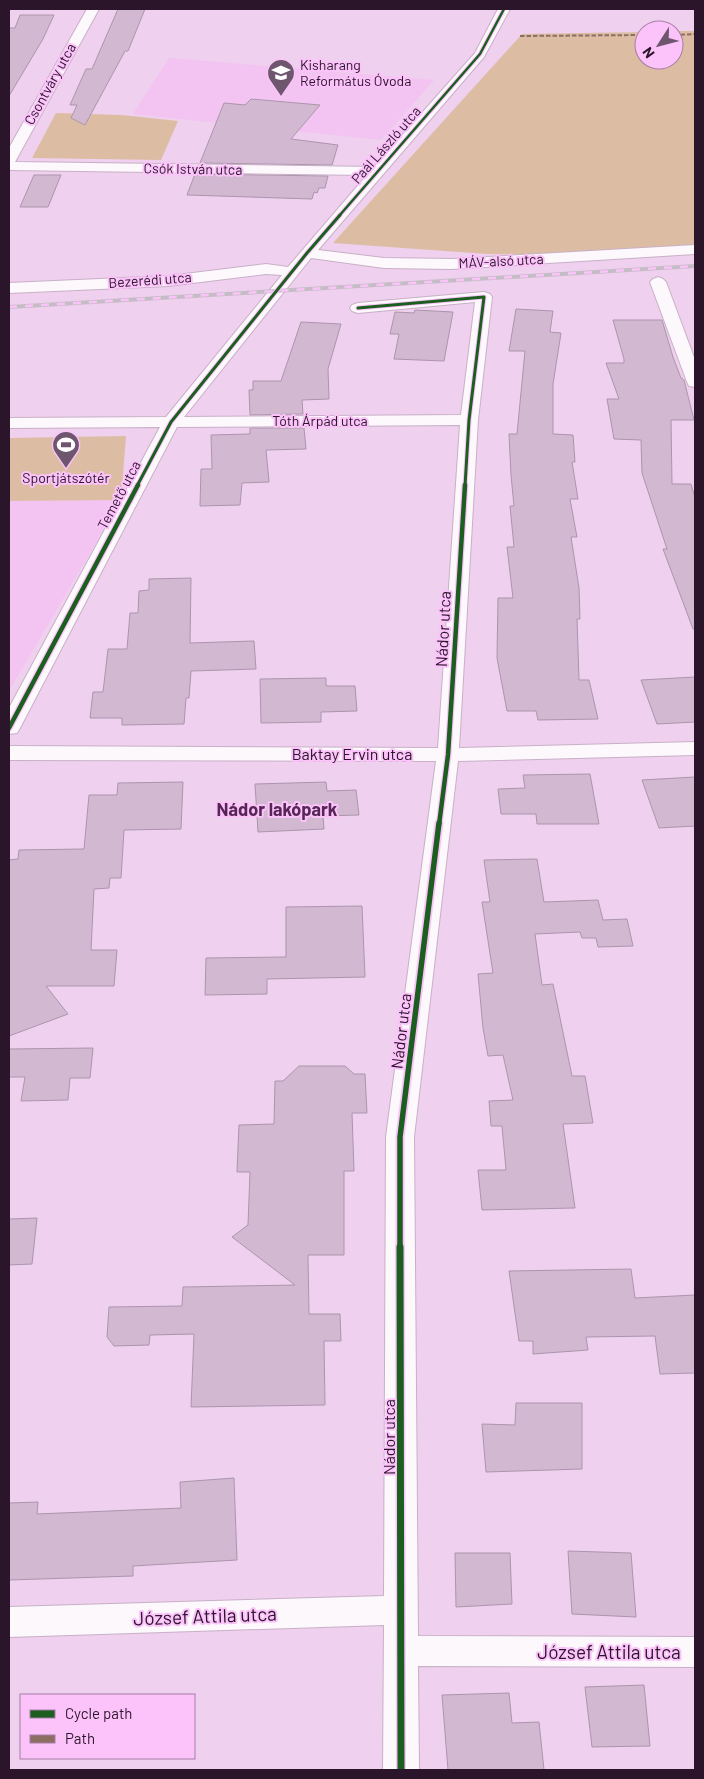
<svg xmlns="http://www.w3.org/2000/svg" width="704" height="1779" font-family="Barlow,sans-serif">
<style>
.built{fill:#f3c3f1}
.green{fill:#dcbda3}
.building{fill:#d2b9d1;stroke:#ac95ac}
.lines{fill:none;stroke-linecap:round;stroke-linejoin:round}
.street-casing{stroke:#c8b0c7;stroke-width:2}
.street{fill:#fdf8fc;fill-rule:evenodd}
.rail-casing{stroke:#c5bdc5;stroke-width:4}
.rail{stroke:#fcc3fa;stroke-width:2.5;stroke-dasharray:8;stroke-linecap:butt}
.quiet{stroke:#8d6e63;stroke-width:2;stroke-dasharray:4.5 2;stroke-linecap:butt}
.cycleway-far4-casing{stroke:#fcc3fa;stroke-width:4.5}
.cycleway-far3-casing{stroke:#fcc3fa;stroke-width:5}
.cycleway-far2-casing{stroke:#fcc3fa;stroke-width:7}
.cycleway-far1-casing{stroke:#fcc3fa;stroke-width:9}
.cycleway-casing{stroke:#fcc3fa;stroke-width:10}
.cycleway-far4{stroke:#1b5e20;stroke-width:2.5}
.cycleway-far3{stroke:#1b5e20;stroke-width:3}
.cycleway-far2{stroke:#1b5e20;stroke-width:4.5}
.cycleway-far1{stroke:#1b5e20;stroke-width:5.5}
.cycleway{stroke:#1b5e20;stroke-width:7}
.labels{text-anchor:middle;stroke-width:4;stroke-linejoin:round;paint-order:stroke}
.far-poi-label{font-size:14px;fill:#2a152a;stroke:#fcc3fa;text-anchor:start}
.far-street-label{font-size:14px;fill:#2a152a;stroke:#fcc3fa}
.street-label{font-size:16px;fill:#2a152a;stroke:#fcc3fa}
.neighbourhood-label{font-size:18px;font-weight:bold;fill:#562756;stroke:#fcc3fa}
.near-street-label{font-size:19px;fill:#2a152a;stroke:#fcc3fa}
</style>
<rect width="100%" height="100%" fill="#efd0ee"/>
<g class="built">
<polygon points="169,58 434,80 381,140 133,114"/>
<polygon points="121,500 9,691 9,501"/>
</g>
<g class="green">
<polygon points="674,31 695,31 695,250 610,256 487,254 333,243 522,34 644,32 644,60 674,60"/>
<polygon points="56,113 122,115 178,121 161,160 32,158"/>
<polygon points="126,436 121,500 9,501 9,438"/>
</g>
<g class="building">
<polygon points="118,9 145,9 128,51 125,51 85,125 71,118 77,105 70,105 86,69 92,69"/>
<polygon points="20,15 54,15 43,39 9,96 9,28 15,28"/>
<polygon points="251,99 320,105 291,139 338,145 332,165 200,163 224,103 245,105"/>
<polygon points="195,174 328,176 325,188 319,188 317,193 314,192 312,199 187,195"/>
<polygon points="34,175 61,175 48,207 20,207"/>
<polygon points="516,309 553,311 550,332 561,333 553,384 553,434 573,435 575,462 572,462 578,499 570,499 577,537 571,537 579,588 580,619 577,619 579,680 589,680 598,719 538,720 536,711 507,711 497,658 498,598 513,598 507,547 514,547 510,506 514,506 511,475 509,434 517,434 525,351 509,351"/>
<polygon points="415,310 453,312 444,361 394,359 399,334 390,334 395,312 414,313"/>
<polygon points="613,320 662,320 673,357 681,378 684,380 694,420 671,420 672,484 691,484 695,498 695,629 693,629 663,549 667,549 642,473 641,440 614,439 607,399 619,399 606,363 624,363 624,359"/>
<polygon points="301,322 341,324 328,369 329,399 302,400 303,414 250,415 249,390 253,390 253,381 281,381"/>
<polygon points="250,428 304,428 306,449 266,450 269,482 242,483 240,505 200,506 201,469 212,469 211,435 250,434"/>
<polygon points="191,578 190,643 254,641 256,669 191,671 189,698 186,698 184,724 122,725 122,718 90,718 93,692 103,692 108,649 127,649 130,613 138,613 139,591 149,590 149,579"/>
<polygon points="695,677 695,722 657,724 641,680"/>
<polygon points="326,678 326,686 355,686 357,711 321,712 321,722 261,723 260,679"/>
<polygon points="590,774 599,824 537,824 536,814 501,814 498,789 525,788 523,775"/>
<polygon points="695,777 695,826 659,828 642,780"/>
<polygon points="183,782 181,829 124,830 121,878 110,878 109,888 94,889 91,950 117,950 114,986 46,986 68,1014 9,1036 9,860 18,859 19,850 84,849 89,795 117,795 118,783"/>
<polygon points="326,782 327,791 356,790 359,815 323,816 324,829 258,832 255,784"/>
<polygon points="537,859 544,902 598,900 603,920 627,919 633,946 598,947 596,938 582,938 580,932 535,934 542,985 553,984 572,1076 585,1076 593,1123 563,1124 575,1208 482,1210 478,1170 506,1170 502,1126 491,1126 489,1101 513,1100 503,1055 488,1056 483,1028 478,974 493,973 482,902 490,902 484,860"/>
<polygon points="362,906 365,977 267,979 267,994 205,995 206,958 286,957 286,907"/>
<polygon points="93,1048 90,1078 70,1078 68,1100 21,1101 25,1077 9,1077 9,1049"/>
<polygon points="299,1066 345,1066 354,1074 365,1074 367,1113 352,1113 354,1171 344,1171 344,1255 308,1255 309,1314 340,1314 341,1341 324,1341 325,1405 191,1407 194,1334 150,1335 149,1345 114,1346 107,1337 109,1307 182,1306 183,1287 295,1285 232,1237 248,1225 250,1172 237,1172 239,1125 274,1124 275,1081 283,1081"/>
<polygon points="37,1218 32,1264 9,1265 9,1219"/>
<polygon points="631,1269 635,1298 695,1295 695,1373 660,1374 655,1336 586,1337 588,1350 533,1354 533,1341 519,1341 509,1271"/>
<polygon points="516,1403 582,1403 582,1469 486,1472 482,1424 515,1425"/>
<polygon points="234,1478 237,1560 133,1566 133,1576 9,1580 9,1503 38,1502 37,1514 181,1508 180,1482"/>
<polygon points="568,1551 631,1553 636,1617 572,1614"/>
<polygon points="455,1553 510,1553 512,1604 456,1607"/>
<polygon points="644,1685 650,1746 592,1747 585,1687"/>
<polygon points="509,1693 512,1723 539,1722 544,1770 448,1770 442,1695"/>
</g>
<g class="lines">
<defs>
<g id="street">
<polygon points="87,9 99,9 15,162 374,167 475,53 498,9 510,9 484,57 318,250 384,258 452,259 695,245 695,254 452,269 384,268 311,258 184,417 461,415 475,302 358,313 352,311 350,308 352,305 358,303 484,292 490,294 492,297 478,420 459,748 695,742 695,755 458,761 414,1137 418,1636 695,1637 695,1667 418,1666 419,1770 383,1770 384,1625 9,1637 9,1607 384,1596 386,1137 436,761 9,760 9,746 438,748 460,425 177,427 20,728 17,733 9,734 9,708 160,427 9,428 9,418 166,417 282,275 266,274 168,286 9,293 9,283 168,276 266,264 288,267 367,175 9,170 9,148"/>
<polygon points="658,277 663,279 666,282 695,360 695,387 689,386 687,382 650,282 653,279"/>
</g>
</defs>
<use href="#street" class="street-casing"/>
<use href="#street" class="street"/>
<defs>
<polyline id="rail" points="9,307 695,266"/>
</defs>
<use href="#rail" class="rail-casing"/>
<use href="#rail" class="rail"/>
<g class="quiet">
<polyline points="674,35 695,34"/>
<polyline points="520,36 644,35"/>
</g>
<defs>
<polyline id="cycleway-far4" points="339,216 480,54 504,9"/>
<g id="cycleway-far3">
<polyline points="358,308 484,297 469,420 465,486"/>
<polyline points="137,486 171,422 307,253 340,215"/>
</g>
<g id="cycleway-far2">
<polyline points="9,728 138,485"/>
<polyline points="439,825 448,755 465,485"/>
</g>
<polyline id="cycleway-far1" points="400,1248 400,1137 439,823"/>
<polyline id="cycleway" points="400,1247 401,1770"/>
</defs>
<use href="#cycleway-far4" class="cycleway-far4-casing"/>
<use href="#cycleway-far3" class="cycleway-far3-casing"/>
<use href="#cycleway-far2" class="cycleway-far2-casing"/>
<use href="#cycleway-far1" class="cycleway-far1-casing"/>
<use href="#cycleway" class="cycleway-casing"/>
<use href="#cycleway-far4" class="cycleway-far4"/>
<use href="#cycleway-far3" class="cycleway-far3"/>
<use href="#cycleway-far2" class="cycleway-far2"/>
<use href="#cycleway-far1" class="cycleway-far1"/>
<use href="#cycleway" class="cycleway"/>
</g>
<defs>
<symbol id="school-pin" viewBox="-11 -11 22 30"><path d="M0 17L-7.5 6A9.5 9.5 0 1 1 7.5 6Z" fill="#6f566f" stroke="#fcc3fa"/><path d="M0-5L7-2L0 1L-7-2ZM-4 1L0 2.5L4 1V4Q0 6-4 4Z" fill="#fff"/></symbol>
<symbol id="stadium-pin" viewBox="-11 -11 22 30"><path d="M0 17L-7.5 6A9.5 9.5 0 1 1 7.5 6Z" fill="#6f566f" stroke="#fcc3fa"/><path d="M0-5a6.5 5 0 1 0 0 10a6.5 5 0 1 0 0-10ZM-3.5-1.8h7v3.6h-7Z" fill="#fff"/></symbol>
</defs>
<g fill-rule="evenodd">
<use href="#school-pin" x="265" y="57" width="32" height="43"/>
<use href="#stadium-pin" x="50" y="429" width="32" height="43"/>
</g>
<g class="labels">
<g class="far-poi-label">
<text x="300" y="70">Kisharang<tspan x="300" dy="16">Református Óvoda</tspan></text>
<text x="66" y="483" text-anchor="middle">Sportjátszótér</text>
</g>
<g class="far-street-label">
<text transform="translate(50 84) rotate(-61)" y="5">Csontváry utca</text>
<text transform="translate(386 145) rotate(-49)" y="5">Paál László utca</text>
<text transform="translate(193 169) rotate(1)" y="5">Csók István utca</text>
<text transform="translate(501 261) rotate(-3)" y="5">MÁV-alsó utca</text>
<text transform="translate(150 280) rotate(-4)" y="5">Bezerédi utca</text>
<text x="320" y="426">Tóth Árpád utca</text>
<text transform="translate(119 495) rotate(-62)" y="5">Temető utca</text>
</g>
<g class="street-label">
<text transform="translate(443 629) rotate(-87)" y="6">Nádor utca</text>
<text x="352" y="760">Baktay Ervin utca</text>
<text transform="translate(401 1031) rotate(-83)" y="6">Nádor utca</text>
<text transform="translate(389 1437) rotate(-90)" y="6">Nádor utca</text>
</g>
<g class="neighbourhood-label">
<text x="277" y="816">Nádor lakópark</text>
</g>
<g class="near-street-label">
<text transform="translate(205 1616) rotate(-2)" y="7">József Attila utca</text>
<text x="609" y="1659">József Attila utca</text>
</g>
</g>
<rect width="704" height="1779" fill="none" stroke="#2a152a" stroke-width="20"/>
<rect x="20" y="1694" width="175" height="65" fill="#fcc3fa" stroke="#a87da7"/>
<rect x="30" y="1710" width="25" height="8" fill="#1b5e20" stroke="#a87da7"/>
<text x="65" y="1719" font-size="15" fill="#2a152a">Cycle path</text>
<rect x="30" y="1735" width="25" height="8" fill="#8d6e63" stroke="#a87da7"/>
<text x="65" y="1744" font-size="15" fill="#2a152a">Path</text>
<g transform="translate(659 45) rotate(234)"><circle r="24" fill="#fcc3fa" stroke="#a87da7"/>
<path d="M0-4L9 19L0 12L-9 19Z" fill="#6f566f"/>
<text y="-8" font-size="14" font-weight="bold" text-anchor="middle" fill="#2a152a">N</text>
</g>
</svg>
